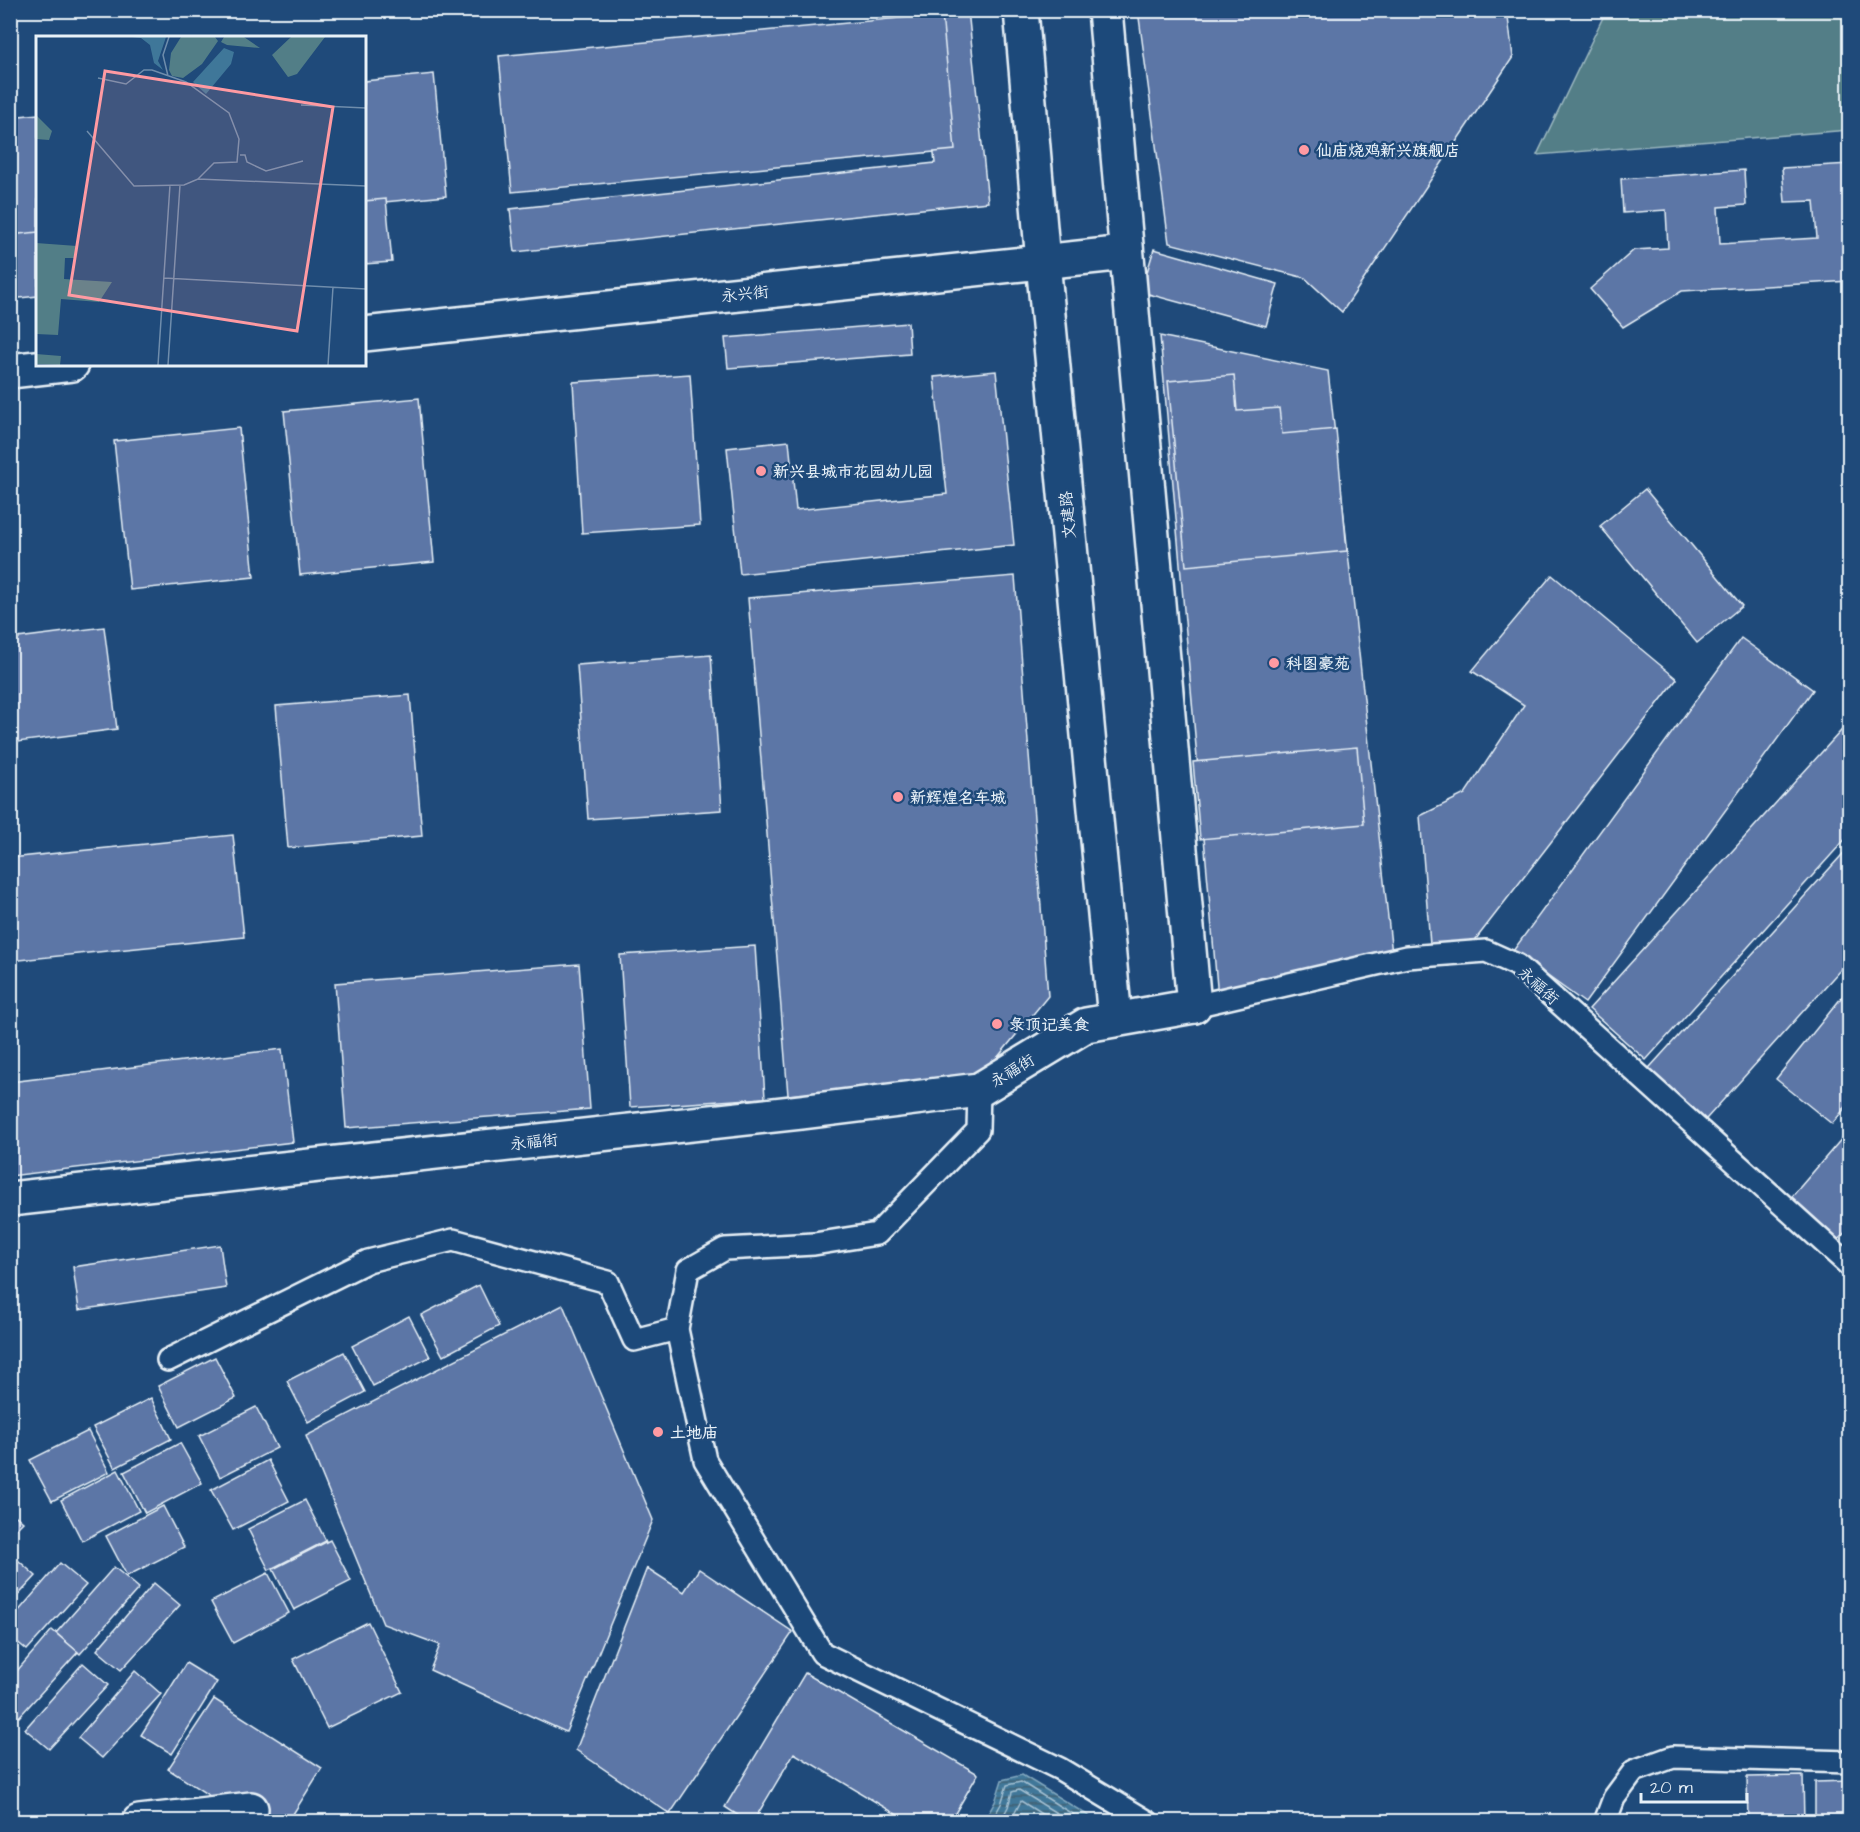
<svg xmlns="http://www.w3.org/2000/svg" width="1860" height="1832" font-family="'Architects Daughter','LXGW WenKai TC',sans-serif">
<style>
.green{fill:#527e87;stroke:#9db8c0;stroke-width:1.5}
.water{fill:url(#water-rules);stroke:#83a8bf;stroke-width:1.5}
.lines{fill:none;stroke-linecap:round;stroke-linejoin:round}
.shore{stroke:#a4c0d2;stroke-width:1.5}
.building{fill:#5c76a6;stroke:#e8f1f8;stroke-width:1.5}
.lane-casing{stroke:#e8f1f8;stroke-width:26}
.street-casing{stroke:#e8f1f8;stroke-width:38}
.secondary-casing{stroke:#e8f1f8;stroke-width:38}
.lane{stroke:#1f4a7a;stroke-width:21}
.street{stroke:#1f4a7a;stroke-width:33}
.secondary{stroke:#1f4a7a;stroke-width:33}
.poi-dot{fill:#ff9aa2;stroke:#1f4a7a;stroke-width:2}
.labels{text-anchor:middle;stroke-width:5;stroke-linejoin:round;paint-order:stroke}
.poi-label{font-size:16px;font-weight:bold;fill:#e8f1f8;stroke:#1f4a7a;text-anchor:start}
.street-label{font-size:16px;fill:#e8f1f8;stroke:#1f4a7a}
.inset-road{fill:none;stroke:#6f8dac;stroke-width:1.5}
.view{fill:#ff9aa2;fill-opacity:0.15;stroke:#ff9aa2;stroke-width:3}
.inset-edge{fill:none;stroke:#e8f1f8;stroke-width:3}
</style>
<defs>
<pattern id="water-rules" width="6" height="5" patternUnits="userSpaceOnUse" patternTransform="scale(1.5)"><rect width="6" height="5" fill="#3f7799"/><path d="M0 2.5h6" fill="none" stroke="#426072"/></pattern>
</defs>
<rect width="100%" height="100%" fill="#1f4a7a"/>
<filter id="ink" filterUnits="userSpaceOnUse"><feTurbulence type="fractalNoise" baseFrequency=".0167" numOctaves="2"/><feDisplacementMap in="SourceGraphic" scale="12" xChannelSelector="R" yChannelSelector="G"/><feConvolveMatrix kernelMatrix="1 2 1 2 8 2 1 2 1" color-interpolation-filters="sRGB"/></filter>
<g filter="url(#ink)">
<polygon class="green" points="1606,11 1849,11 1849,130 1537,155"/>
<polygon class="water" points="1022,1775 1097,1821 984,1821 995,1802 1002,1780"/>
<g class="lines">
<g class="shore">
<polyline points="991,1822 1001,1804 1007,1785 1021,1782 1085,1822"/>
<polyline points="1000,1822 1008,1807 1012,1792 1019,1790 1071,1822"/>
<polyline points="1010,1822 1021,1801 1054,1822"/>
</g>
</g>
<g class="building">
<polygon points="932,10 968,10 988,202 515,252 510,209 935,163 919,12"/>
<polygon points="1138,10 1507,10 1513,57 1342,312 1305,278 1169,243"/>
<polygon points="942,14 955,150 512,192 499,56"/>
<polygon points="434,74 446,196 364,204 364,81"/>
<polygon points="38,114 38,237 10,240 10,117"/>
<polygon points="1850,164 1850,281 1682,291 1623,327 1590,289 1634,250 1668,248 1666,210 1623,213 1621,179 1744,170 1746,205 1718,207 1720,244 1817,238 1814,201 1785,202 1782,168"/>
<polygon points="386,199 392,262 364,264 364,201"/>
<polygon points="38,232 38,296 10,299 10,235"/>
<polygon points="1154,249 1278,284 1266,326 1141,292"/>
<polygon points="908,323 910,354 728,368 725,338"/>
<polygon points="1160,336 1328,371 1392,954 1219,1009"/>
<polygon points="996,371 1014,545 740,574 727,448 789,441 796,510 947,494 934,377"/>
<polygon points="690,374 700,525 582,533 573,382"/>
<polygon points="1234,375 1237,411 1279,408 1282,434 1336,429 1347,551 1186,566 1168,381"/>
<polygon points="419,398 434,562 300,575 284,411"/>
<polygon points="239,428 254,577 130,590 114,441"/>
<polygon points="1645,489 1742,606 1697,643 1600,526"/>
<polygon points="1552,575 1677,679 1469,948 1431,957 1420,816 1465,794 1524,705 1472,671"/>
<polygon points="1015,576 1048,996 979,1080 788,1095 748,598"/>
<polygon points="104,627 117,729 10,743 10,639"/>
<polygon points="1741,638 1813,690 1585,1003 1513,951"/>
<polygon points="711,655 722,810 588,819 577,665"/>
<polygon points="410,695 422,836 288,848 276,706"/>
<polygon points="1850,721 1850,834 1646,1060 1589,1009"/>
<polygon points="1357,747 1364,824 1200,839 1193,762"/>
<polygon points="233,835 244,937 10,961 10,858"/>
<polygon points="1850,846 1850,959 1698,1128 1641,1077"/>
<polygon points="755,946 765,1098 630,1107 620,955"/>
<polygon points="579,964 590,1109 346,1128 335,983"/>
<polygon points="1850,987 1850,1102 1832,1124 1776,1079"/>
<polygon points="282,1049 293,1142 10,1176 10,1082"/>
<polygon points="1850,1129 1850,1227 1838,1240 1789,1200"/>
<polygon points="220,1245 226,1288 79,1310 73,1267"/>
<polygon points="479,1285 499,1326 443,1356 421,1315"/>
<polygon points="563,1305 653,1520 566,1732 430,1670 440,1645 383,1624 306,1436"/>
<polygon points="409,1316 430,1357 373,1386 352,1346"/>
<polygon points="344,1352 365,1392 308,1422 287,1381"/>
<polygon points="215,1357 236,1398 179,1427 158,1386"/>
<polygon points="151,1398 171,1439 115,1468 93,1427"/>
<polygon points="256,1407 277,1448 220,1477 199,1436"/>
<polygon points="88,1431 109,1472 52,1501 30,1460"/>
<polygon points="180,1443 202,1483 145,1513 124,1472"/>
<polygon points="268,1460 289,1501 233,1530 211,1490"/>
<polygon points="118,1470 139,1511 82,1541 61,1500"/>
<polygon points="305,1500 326,1541 269,1570 248,1529"/>
<polygon points="163,1506 184,1547 127,1576 106,1536"/>
<polygon points="10,1511 23,1522 10,1535"/>
<polygon points="330,1540 351,1581 294,1610 273,1569"/>
<polygon points="11,1554 36,1576 10,1604 10,1555"/>
<polygon points="60,1563 86,1585 27,1650 10,1636 10,1621"/>
<polygon points="114,1567 139,1588 80,1654 56,1633"/>
<polygon points="647,1568 684,1592 699,1569 793,1632 670,1814 576,1750"/>
<polygon points="268,1573 289,1613 233,1643 211,1602"/>
<polygon points="154,1583 180,1605 121,1670 97,1650"/>
<polygon points="368,1622 402,1692 327,1728 293,1659"/>
<polygon points="52,1630 78,1652 19,1717 10,1710 10,1679"/>
<polygon points="83,1663 108,1685 49,1749 25,1729"/>
<polygon points="186,1663 217,1682 172,1754 141,1735"/>
<polygon points="135,1671 161,1694 102,1758 78,1738"/>
<polygon points="805,1673 978,1774 950,1822 909,1822 794,1753 753,1822 748,1822 725,1807"/>
<polygon points="214,1699 322,1768 288,1822 250,1822 168,1769"/>
<polygon points="1803,1776 1804,1822 1748,1822 1747,1777"/>
<polygon points="1850,1781 1850,1822 1815,1822 1815,1782"/>
</g>
<g class="lines">
<defs>
<g id="lane">
<polyline points="1194,1006 1407,957 1486,951 1517,965 1850,1266"/>
<polyline points="979,1090 978,1130 877,1234 814,1244 725,1249 688,1270 677,1329 705,1460 822,1653 1060,1769 1148,1822"/>
<polyline points="168,1360 368,1261 453,1240 608,1282 634,1340 677,1329"/>
<polyline points="1605,1822 1614,1798 1634,1771 1673,1757 1850,1762"/>
</g>
<g id="street">
<polyline points="364,334 1126,253"/>
<polyline points="10,371 72,364"/>
<polyline points="10,1199 801,1112 979,1090 1086,1025 1194,1006"/>
<polyline points="139,1822 251,1809"/>
</g>
<g id="secondary">
<polyline points="1021,10 1043,262 1115,1019"/>
<polyline points="1105,10 1194,1006"/>
</g>
</defs>
<use href="#lane" class="lane-casing"/>
<use href="#street" class="street-casing"/>
<use href="#secondary" class="secondary-casing"/>
<use href="#lane" class="lane"/>
<use href="#street" class="street"/>
<use href="#secondary" class="secondary"/>
</g>
</g>
<g class="poi-dot">
<circle cx="1304" cy="150" r="6"/>
<circle cx="761" cy="471" r="6"/>
<circle cx="1274" cy="663" r="6"/>
<circle cx="898" cy="797" r="6"/>
<circle cx="997" cy="1024" r="6"/>
<circle cx="658" cy="1432" r="6"/>
</g>
<g class="labels">
<g class="poi-label">
<text x="1316" y="156">仙庙烧鸡新兴旗舰店</text>
<text x="773" y="477">新兴县城市花园幼儿园</text>
<text x="1286" y="669">科图豪苑</text>
<text x="910" y="803">新辉煌名车城</text>
<text x="1009" y="1030">录顶记美食</text>
<text x="670" y="1438">土地庙</text>
</g>
<g class="street-label">
<text transform="translate(745 293) rotate(-6)" y="6">永兴街</text>
<text transform="translate(1067 515) rotate(-95)" y="6">文建路</text>
<text transform="translate(1539 985) rotate(42)" y="6">永福街</text>
<text transform="translate(1012 1070) rotate(-31)" y="6">永福街</text>
<text transform="translate(534 1141) rotate(-6)" y="6">永福街</text>
</g>
</g>
<g transform="translate(36 36)">
<rect width="330" height="330" fill="#1f4a7a"/>
<path d="M255 1H289L261 38 252 41 236 19ZM0 207 41 210 40 222H29L28 243 76 246 63 266 25 263 22 299 0 298ZM0 318 25 320 24 329 0 328Z" fill="#527e87"/>
<path d="M0 79 16 95 13 104 0 103Z" fill="#527e87"/>
<path d="M145 1H179L182 5 166 28 147 42 136 40 133 34 135 17ZM188 1H208L224 12 191 9 185 6Z" fill="#527e87"/>
<path d="M96 1H130L122 25 127 34 118 27 114 9 105 2ZM188 12 198 16 195 28 170 58 157 46Z" fill="#3f7799"/>
<path class="inset-road" d="M132 40 127 19 133 1M62 42 90 48 108 34H116L150 46 193 77 203 103 201 126 178 127 162 143M265 69 330 72M51 95 98 150 148 149 162 143 330 150M204 119H209L211 126 230 135 267 125M128 242 330 253M122 329 134 149M132 329 144 149M292 329 297 251"/>
<path class="view" d="M69 35 297 71 261 295 33 259Z"/>
<rect width="330" height="330" class="inset-edge"/>
</g>
<rect width="1860" height="1832" fill="none" stroke="#1f4a7a" stroke-width="36"/>
<rect x="18" y="18" width="1824" height="1796" fill="none" stroke="#e8f1f8" stroke-width="2" filter="url(#ink)"/>
<path d="M1641 1793v9h106v-9" fill="none" stroke="#e8f1f8" stroke-width="3"/>
<text x="1650" y="1793" font-size="18" fill="#e8f1f8" stroke="#1f4a7a" stroke-width="4.5" paint-order="stroke">20 m</text>
</svg>
